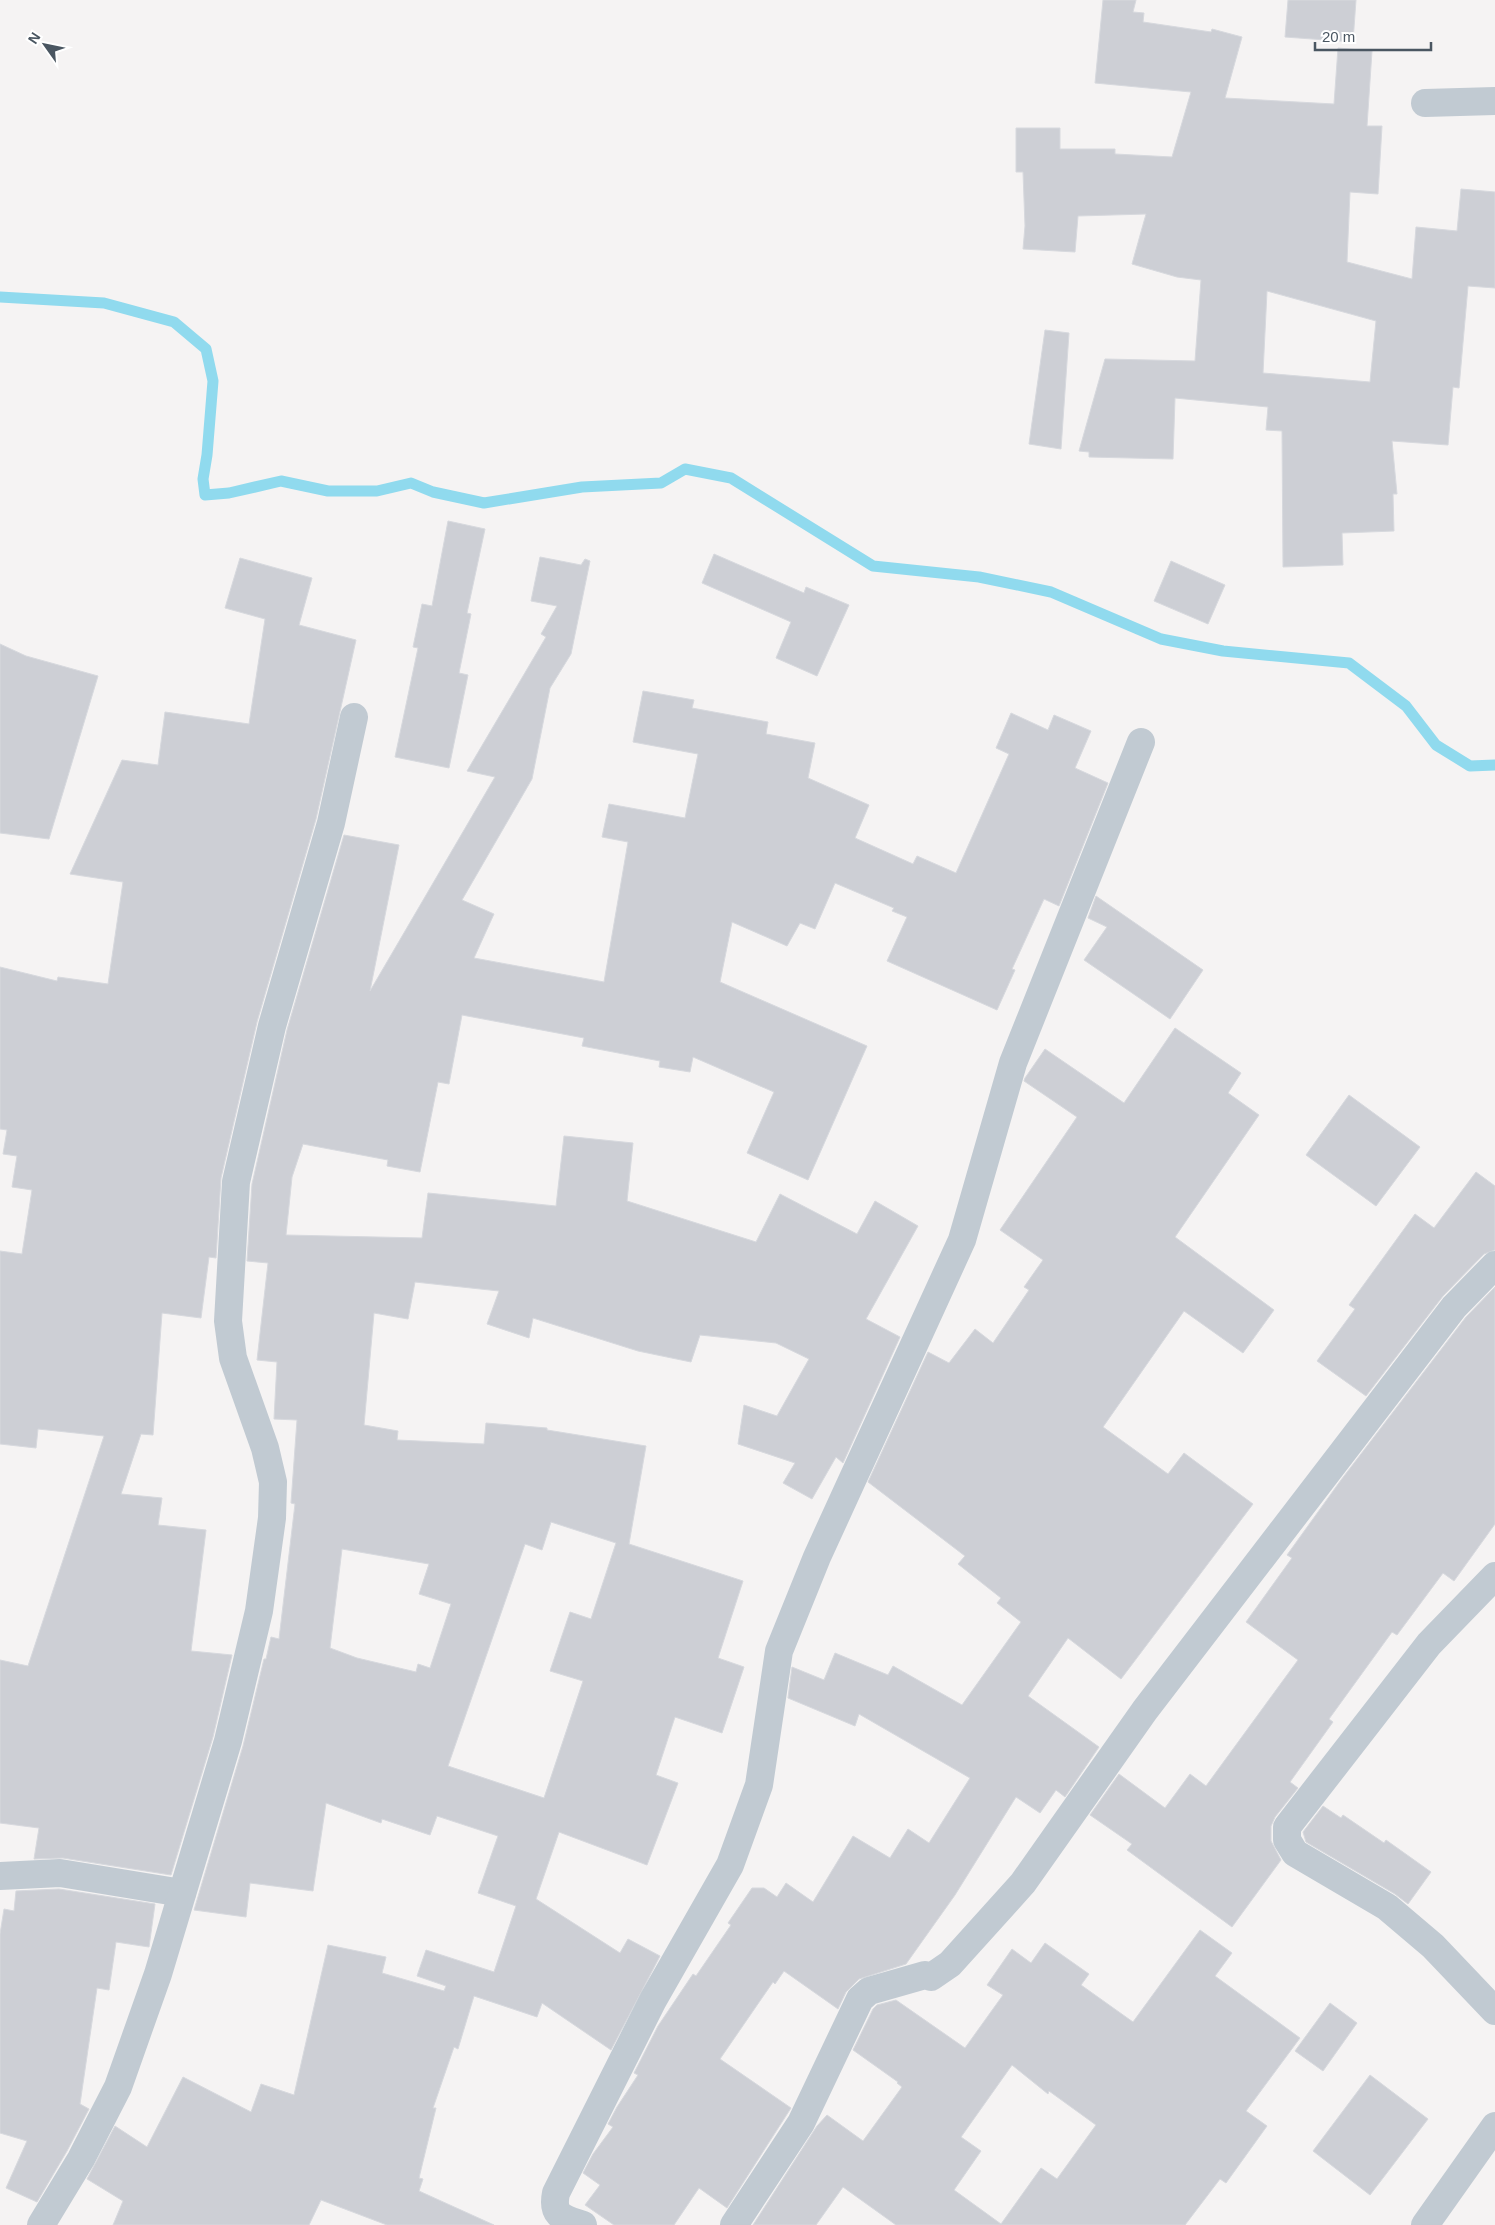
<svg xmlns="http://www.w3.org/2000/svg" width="1495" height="2225" font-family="Helvetica,sans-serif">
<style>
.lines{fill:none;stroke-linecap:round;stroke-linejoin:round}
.stream{stroke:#90daee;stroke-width:11}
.building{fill:#cdcfd5;stroke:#d7d9de;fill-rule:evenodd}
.minor{stroke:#c1cad2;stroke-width:28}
</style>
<rect width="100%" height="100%" fill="#f5f3f3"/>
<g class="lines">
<polyline class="stream" points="0,297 104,303 174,322 206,349 213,381 207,455 203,479 205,495 229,493 281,481 328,491 377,491 411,483 433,492 484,503 582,487 661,483 685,469 731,478 873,566 979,577 1051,592 1161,639 1223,651 1349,663 1406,706 1436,745 1470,766 1495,765"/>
</g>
<g class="building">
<path d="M1103 0H1136L1133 12 1144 13 1143 22 1211 32 1212 29 1242 37 1225 98 1334 104 1338 48 1372 51 1367 126H1382L1378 194 1350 192 1347 262 1412 279 1416 227 1457 231 1461 189 1495 192V288L1468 286 1459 388 1453 387 1448 445 1392 441 1397 494H1393L1394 531 1342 533 1343 565 1283 567 1282 431 1266 430 1268 407 1175 398 1173 459 1089 457V452L1079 451 1105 359 1195 361 1201 280 1177 277 1132 264 1146 214 1078 216 1075 252 1023 249 1025 226 1023 172H1016V128H1060V149H1115V154L1172 157 1191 92 1095 83ZM1267 291 1376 321 1370 382 1263 373Z"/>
<polygon points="1288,0 1356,0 1353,42 1285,37"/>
<polygon points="1045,330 1069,333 1061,449 1029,444"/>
<polygon points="448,521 485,529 467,613 471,614 459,673 468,675 449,768 395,757 418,648 413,647 422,604 432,606"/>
<polygon points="714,554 804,593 806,587 849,605 817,676 776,658 791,622 702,583"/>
<path d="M540 557 581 565 585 559 590 561 571 654 550 688 532 779 462 900 494 914 474 958 604 982 628 842 602 837 609 804 685 818 698 754 633 742 643 691 694 700 692 708 768 722 766 734 815 743 808 778 869 805 855 838 913 864 917 856 956 873 1009 754 996 748 1011 713 1048 730 1054 715 1091 731 1075 768 1108 783 1059 906 1044 899 1012 969 1015 970 997 1010 887 961 907 917 892 911 894 908 835 883 815 929 800 923 787 946 732 922 720 982 867 1046 808 1180 747 1153 774 1092 693 1057 690 1072 659 1067 660 1061 582 1046 584 1038 462 1015 449 1084 438 1082 420 1172 387 1166 388 1160 303 1144 292 1177 286 1235 422 1238 428 1193 556 1206 564 1136 633 1143 627 1201 756 1242 780 1194 857 1234 875 1201 918 1226 866 1319 900 1337 843 1463 836 1457 812 1499 783 1483 795 1463 738 1444 744 1405 777 1416 809 1359 776 1343 700 1335 691 1362 638 1351 533 1318 529 1338 487 1324 499 1291 415 1282 408 1319 374 1313 364 1425 398 1431 397 1440 484 1444 486 1423 547 1428V1430L646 1446 629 1544 743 1581 718 1658 744 1667 722 1733 675 1717 656 1775 678 1783 647 1865 559 1832 536 1899 620 1953 628 1939 660 1956 611 2050 542 2003 537 2017 474 1996 458 2049 454 2047 433 2108H436L419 2178 423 2179 419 2191 494 2225H387L321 2200 309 2225H113L123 2201 87 2179 115 2126 147 2147 183 2077 251 2112 261 2084 294 2095 328 1945 386 1957 382 1973 444 1991 446 1986 417 1976 426 1950 494 1972 516 1906 478 1893 498 1836 437 1816 430 1835 382 1819 381 1823 326 1803 313 1891 250 1883 246 1917 194 1910 243 1746 264 1659H266L271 1637 279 1639 295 1504 291 1503 297 1420 274 1419 277 1362 257 1360 268 1263 247 1261 252 1184 287 1030 344 835 399 845 370 991 495 777 467 771 546 637 541 634 557 606 531 601ZM551 1522 616 1543 591 1619 570 1612 550 1671 583 1681 544 1798 448 1766 525 1544 542 1550ZM342 1549 429 1564 419 1594 451 1604 430 1668 418 1664 416 1672 357 1658 330 1648Z"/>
<polygon points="240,558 312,578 299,625 356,640 316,819 257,1022 221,1178 216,1258 209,1257 201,1318 162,1313 153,1435 141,1434 121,1494 162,1498 158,1525 206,1530 191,1651 232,1655 213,1737 171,1875 63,1858 34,1859 39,1828 0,1823 0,1660 28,1666 104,1436 38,1429 36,1448 0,1444 0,1251 22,1254 32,1190 12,1187 17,1156 3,1154 7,1130 0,1129 0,967 57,981 58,977 108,984 123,882 70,874 122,760 158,765 165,712 249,724 265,619 225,608"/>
<polygon points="1171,561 1225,585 1208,624 1154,601"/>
<polygon points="0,644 26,656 98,676 49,839 0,833"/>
<polygon points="1096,896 1203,970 1170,1019 1084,960 1107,927 1088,918"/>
<polygon points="1175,1028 1241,1073 1228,1093 1259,1115 1175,1237 1274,1310 1243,1353 1184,1311 1103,1427 1168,1474 1184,1453 1253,1504 1121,1679 1068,1638 1028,1696 1099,1747 1065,1797 1056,1790 1040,1813 1016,1797 955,1895 906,1964 859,1979 846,1992 838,2009 784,1971 775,1984 773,1982 720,2059 791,2108 727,2208 699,2188 674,2225 614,2225 585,2205 600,2185 583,2173 593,2154 613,2127 608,2124 617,2107 638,2075 634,2073 658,2026 693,1974 696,1976 731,1925 728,1923 752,1888 764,1888 777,1897 786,1883 813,1902 853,1836 890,1858 908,1829 929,1843 970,1778 859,1714 855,1726 788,1698 792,1667 824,1680 835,1653 888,1675 893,1666 962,1705 1021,1622 997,1603 1001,1598 958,1564 965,1556 868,1482 928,1352 949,1363 975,1329 993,1343 1029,1290 1024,1287 1043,1260 1000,1230 1077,1117 1024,1081 1025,1078 1045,1049 1124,1103"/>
<polygon points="1349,1095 1420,1147 1376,1206 1306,1155"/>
<polygon points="1476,1172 1495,1186 1495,1250 1484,1254 1443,1296 1366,1396 1317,1361 1355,1309 1349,1305 1415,1214 1434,1228"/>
<polygon points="1495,1287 1495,1524 1454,1581 1443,1573 1397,1635 1392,1632 1329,1719 1333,1722 1290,1782 1298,1788 1275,1817 1271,1826 1271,1841 1281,1860 1232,1927 1127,1850 1132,1844 1090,1815 1119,1774 1165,1808 1190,1774 1206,1786 1298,1660 1246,1622 1292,1558 1287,1555 1341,1480 1466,1317"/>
<polygon points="1323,1806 1341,1818 1343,1815 1384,1843 1386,1840 1431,1872 1408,1904 1395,1894 1306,1842 1303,1832"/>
<polygon points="59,1889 155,1904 149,1947 116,1942 109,1990 97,1988 80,2104 89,2109 67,2151 37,2202 6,2188 27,2141 0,2133 0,1934 4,1909 14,1911 16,1891"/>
<path d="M1200 1930 1232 1953 1215 1976 1300 2038 1246 2111 1267 2126 1226 2183 1220 2179 1185 2225H896L843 2187 816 2225H753L817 2126 827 2115 863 2141 902 2087 897 2083 898 2082 853 2050 873 2009 877 2005 896 2000 965 2048 1003 1995 987 1985 1012 1949 1031 1963 1045 1943 1089 1974 1081 1985 1133 2022ZM1012 2065 1048 2094 1049 2091 1096 2125 1057 2179 1041 2168 1001 2224 954 2190 981 2151 961 2137Z"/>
<polygon points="1330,2003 1357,2023 1323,2071 1295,2051"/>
<polygon points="1370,2075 1428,2119 1370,2195 1313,2151"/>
</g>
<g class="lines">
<g class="minor">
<polyline points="1425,103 1495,101"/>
<polyline points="1495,1576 1429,1644 1287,1827 1287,1840 1295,1853 1387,1907 1433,1946 1495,2011"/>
<polyline points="0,1876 60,1873 182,1893"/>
<polyline points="41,2225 81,2159 118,2087 158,1974 228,1741 259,1611 272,1518 273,1482 265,1448 233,1358 228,1321 236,1182 272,1026 331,823 354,717"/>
<path d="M583 2225C564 2218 551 2217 556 2193L653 2000 730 1865 759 1785 779 1651 817 1557 962 1240 1013 1063 1141 742"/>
<polyline points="734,2225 801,2123 860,1999 869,1991 925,1975 931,1977 950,1964 1023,1883 1145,1710 1454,1307 1495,1265"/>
<polyline points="1425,2225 1495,2126"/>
</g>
</g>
<g transform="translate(45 45) rotate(303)" stroke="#ffffff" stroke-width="4" paint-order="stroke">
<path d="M0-4L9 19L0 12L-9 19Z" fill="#4a5661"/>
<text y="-8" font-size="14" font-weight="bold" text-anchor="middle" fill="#4a5661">N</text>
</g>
<path d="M1315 42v8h116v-8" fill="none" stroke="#4a5661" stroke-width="2.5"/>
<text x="1322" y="42" font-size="15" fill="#4a5661" stroke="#ffffff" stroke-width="4" paint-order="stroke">20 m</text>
</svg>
